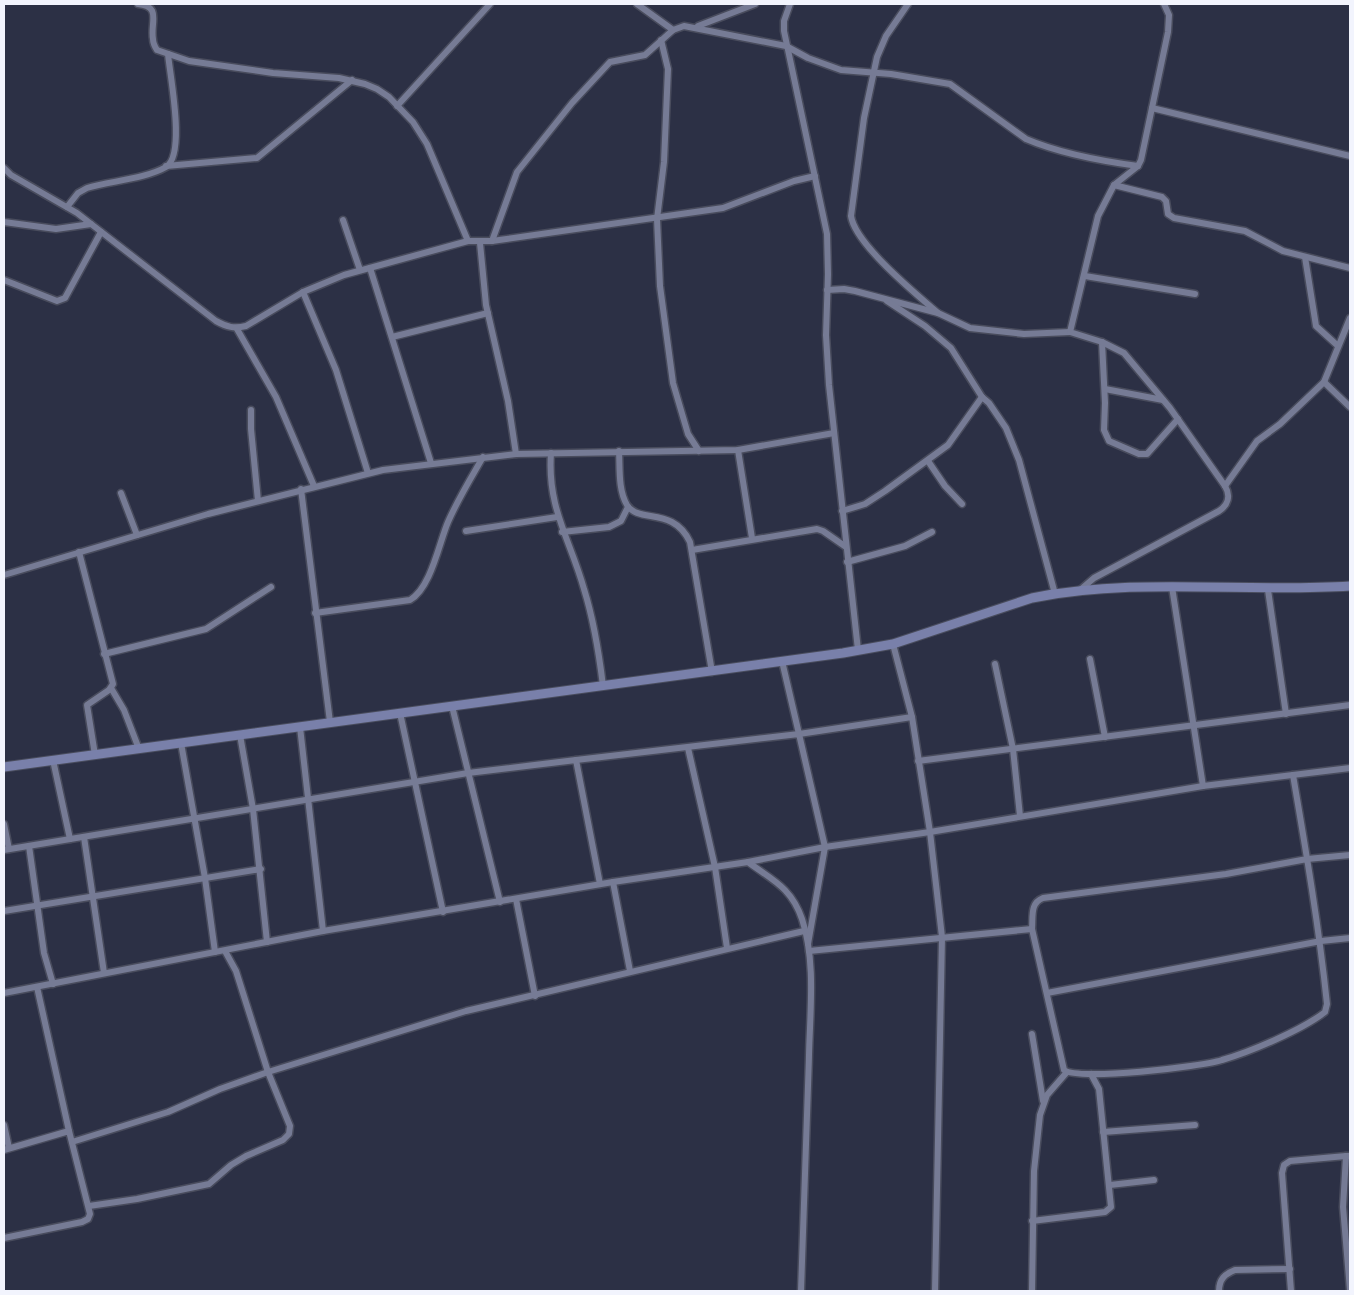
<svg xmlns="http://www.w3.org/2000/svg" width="1354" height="1295" font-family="Overpass,sans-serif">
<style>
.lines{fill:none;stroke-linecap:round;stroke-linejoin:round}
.street-casing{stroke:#494c5d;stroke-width:9}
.secondary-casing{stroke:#494c5d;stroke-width:11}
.street{stroke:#767b95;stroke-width:6}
.secondary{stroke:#7980aa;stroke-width:9}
</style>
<rect width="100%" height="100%" fill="#2c3045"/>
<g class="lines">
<defs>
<g id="street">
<path d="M138 4C162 6 150 23 153 39 153 42 155 47 157 50L189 61 273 73 339 78 365 84 377 89 389 97 413 122 427 144 468 241"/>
<polyline points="637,4 673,30"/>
<polyline points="790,4 784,21 784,31 827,234 828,274 826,335 829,385 858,650"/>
<path d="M908 4 886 36 877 57 864 118 851 216C855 244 916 294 938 313"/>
<polyline points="698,26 755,4"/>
<polyline points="661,40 668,69 664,162 657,219 660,286 673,383 688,434 699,451"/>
<polyline points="397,106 490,4"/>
<polyline points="1152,108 1350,156"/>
<polyline points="166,166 257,158 352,80"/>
<path d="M4 168 11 175 77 213 216 321C227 327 234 329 246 326L303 292 344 275 468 241H492L723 208 794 181 815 176"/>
<polyline points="1114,185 1162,197 1166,201 1168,214 1174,218 1245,231 1283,251 1350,268"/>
<path d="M67 207 78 193 87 188C110 181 145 179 166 167 186 155 170 76 168 54"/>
<polyline points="343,220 360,270"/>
<polyline points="4,222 56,229 91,224"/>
<path d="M492 241 517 172 572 103 610 62 645 55 673 30 684 26 786 46 808 58 841 70 891 74 950 84 1026 139C1061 154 1101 161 1138 166"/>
<polyline points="480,243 486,305 508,401 516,454"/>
<polyline points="1305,257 1316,326 1338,346"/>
<polyline points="370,268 431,463"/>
<polyline points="1085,276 1195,294"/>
<polyline points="4,280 57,301 65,298 101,232"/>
<polyline points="827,290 844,289 855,291 938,313 970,328 1024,334 1070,332"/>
<polyline points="303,292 336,370 368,473"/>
<polyline points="887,301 925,326 951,348 982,397 989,403 1006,428 1019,460 1055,594"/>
<polyline points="237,329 276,397 314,486"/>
<polyline points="392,337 488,313"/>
<polyline points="1102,342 1105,403 1104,430 1109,441 1139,454 1147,454 1178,419"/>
<polyline points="1324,382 1350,407"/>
<polyline points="1105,389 1163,400"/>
<polyline points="251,410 251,429 258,501"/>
<polyline points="738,450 752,538"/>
<path d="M619 451C620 468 618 490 627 505 639 524 673 506 690 542L712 672"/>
<path d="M551 453C547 508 570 539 584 589 594 621 599 653 603 686"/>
<polyline points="928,461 945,486 962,504"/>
<polyline points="1225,486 1257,441 1280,424 1324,382 1350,318"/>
<polyline points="301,489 330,722"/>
<polyline points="121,493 137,535"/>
<polyline points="842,511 865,504 885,491 948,445 982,397"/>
<polyline points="466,531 557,517"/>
<polyline points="562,532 609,527 621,521 628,507"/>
<polyline points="692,550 817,529 823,531 846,547"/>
<polyline points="79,552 113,684 109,690 87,705 95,755"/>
<polyline points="847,562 905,546 932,532"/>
<polyline points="4,575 208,514 383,470 516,454 738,450 834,433"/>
<polyline points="1172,587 1203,786"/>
<polyline points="1268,590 1286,714"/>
<path d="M1079 591 1094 578 1219 511C1228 505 1231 496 1225 486L1170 408 1124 353 1102 342 1070 332 1098 216 1114 185 1138 166 1141 160 1168 32 1169 15 1164 4"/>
<path d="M315 613 410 600C431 588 439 543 448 522 458 499 471 478 483 457"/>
<polyline points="893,644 912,717 930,832 942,937 935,1291"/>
<polyline points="104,654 206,629 271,587"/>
<polyline points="1090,659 1105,737"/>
<polyline points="782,661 799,734 912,717"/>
<polyline points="995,664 1013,749 1020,816"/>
<polyline points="111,688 124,710 139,749"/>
<polyline points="452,706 500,902"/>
<polyline points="400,713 443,912"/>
<polyline points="300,727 323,931"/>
<polyline points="240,735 253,809 267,942"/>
<polyline points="181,743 205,878 215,952"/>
<polyline points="688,748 715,867 727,948"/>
<polyline points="53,760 70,839"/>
<polyline points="576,760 799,734 825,847 930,832 1203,786 1350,768"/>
<polyline points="918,761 1350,705"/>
<path d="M1293 775C1306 851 1319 927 1327 1004L1325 1012C1302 1030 1250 1052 1222 1060 1201 1067 1078 1081 1064 1070L1032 929C1033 916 1030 903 1043 898L1226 874 1307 859 1350 855"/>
<polyline points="4,824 9,849"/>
<polyline points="84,837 104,973"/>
<polyline points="29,846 44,953 53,984"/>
<polyline points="4,850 468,773 576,760 600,884"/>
<polyline points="748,862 825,847 808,944"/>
<polyline points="613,882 630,971"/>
<polyline points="516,899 535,996"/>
<polyline points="4,911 261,869"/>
<polyline points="809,951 1032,929"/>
<polyline points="37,987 69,1131"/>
<path d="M4 993 323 931 613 882 748 862C772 880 791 887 802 919 816 961 810 1011 809 1055 807 1134 804 1213 801 1291"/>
<polyline points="1047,993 1321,941 1350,938"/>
<polyline points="1032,1034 1043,1101"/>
<polyline points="4,1125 9,1148"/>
<polyline points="1103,1132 1195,1125"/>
<polyline points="72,1142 168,1112 220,1089 268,1072 466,1011 804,931"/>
<polyline points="4,1150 69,1131 90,1214 88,1219 82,1222 4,1238"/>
<polyline points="1349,1156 1346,1156 1343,1207 1350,1290"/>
<polyline points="1110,1185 1154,1180"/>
<polyline points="89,1206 137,1199 209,1184 231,1165 246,1156 283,1140 289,1134 290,1126 268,1072 236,971 225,951"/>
<polyline points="1032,1221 1105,1212 1111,1207 1099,1089 1091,1074"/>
<polyline points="1032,1291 1034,1171 1040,1115 1047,1095 1067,1072"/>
<path d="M1219 1291C1219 1279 1225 1274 1235 1270L1290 1269"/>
<polyline points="1291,1291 1282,1173 1284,1165 1290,1161 1346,1156"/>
</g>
<path id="secondary" d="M4 767 843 653 893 644 1032 598C1136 577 1245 593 1350 586"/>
</defs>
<use href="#street" class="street-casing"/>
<use href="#secondary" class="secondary-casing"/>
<use href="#street" class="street"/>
<use href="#secondary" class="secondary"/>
</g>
<rect width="1354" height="1295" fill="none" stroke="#f2f4fd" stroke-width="10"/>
</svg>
